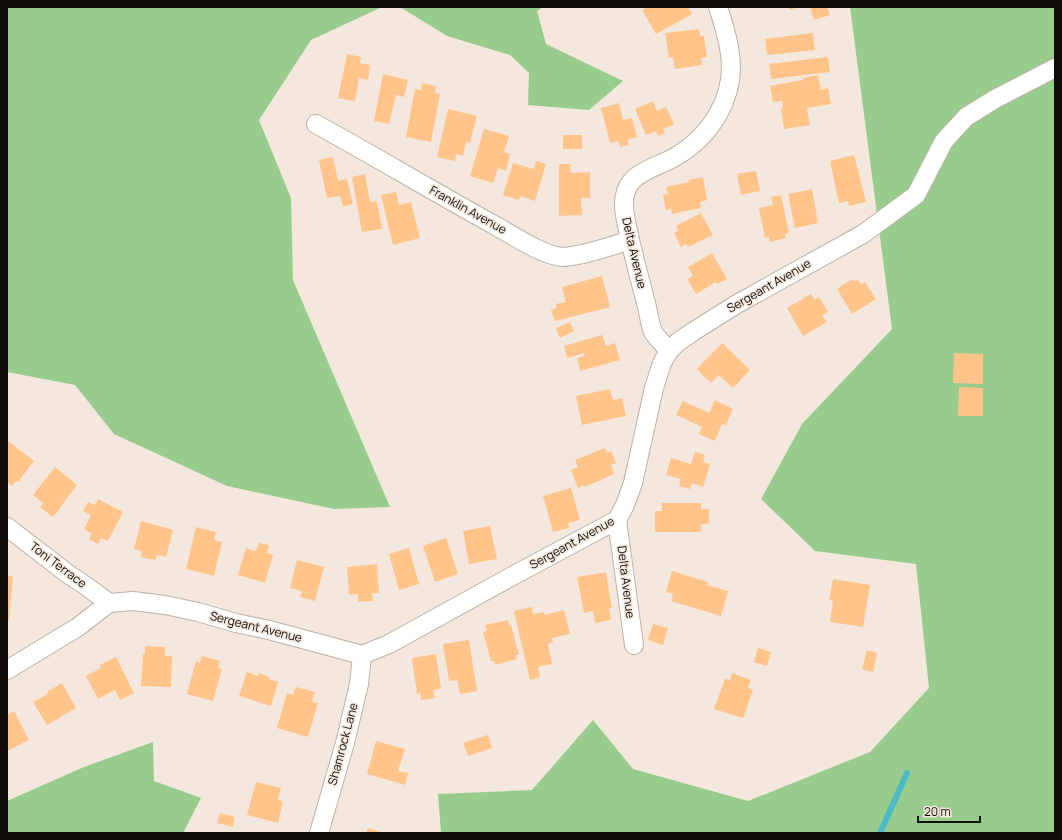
<svg xmlns="http://www.w3.org/2000/svg" width="1062" height="840" font-family="Manrope,sans-serif">
<style>
.green{fill:#98cc8c}
.lines{fill:none;stroke-linecap:round;stroke-linejoin:round}
.stream{stroke:#4bb9c7;stroke-width:6}
.building{fill:#ffc489}
.street-casing{stroke:#bbb0a6;stroke-width:20}
.street{stroke:#fff;stroke-width:18}
.labels{text-anchor:middle;stroke-width:3;stroke-linejoin:round;paint-order:stroke}
.street-label{font-size:12px;fill:#110d0a;stroke:#f4e8de}
</style>
<rect width="100%" height="100%" fill="#f4e8de"/>
<g class="green">
<polygon points="7,7 382,7 311,40 259,120 291,198 293,280 390,507 334,509 227,486 114,434 75,385 7,372"/>
<polygon points="400,7 543,7 537,11 546,44 623,81 589,110 528,105 529,73 510,55 447,36"/>
<polygon points="850,7 1055,7 1055,833 441,833 438,794 532,790 593,720 633,769 748,801 870,752 929,688 916,564 815,551 761,499 802,424 892,329"/>
<polygon points="153,742 154,781 201,798 183,833 7,833 7,801 84,767"/>
</g>
<g class="lines">
<polyline class="stream" points="880,833 907,773"/>
</g>
<g class="building">
<polygon points="648,7 688,7 692,14 656,34 642,10"/>
<polygon points="788,7 798,7 790,10"/>
<polygon points="810,7 827,7 830,15 814,20"/>
<polygon points="699,29 700,36 704,36 707,57 701,58 702,65 675,69 673,57 669,58 665,33"/>
<polygon points="813,33 815,50 767,55 765,39"/>
<polygon points="347,54 361,57 360,63 370,65 368,80 359,78 355,101 338,98"/>
<polygon points="828,57 830,72 771,79 769,64"/>
<polygon points="383,74 408,80 404,97 396,95 389,124 374,121"/>
<polygon points="818,75 821,90 828,88 831,104 807,108 810,125 784,129 781,108 783,107 782,101 773,102 770,86 803,80 803,78"/>
<polygon points="422,83 436,86 435,93 440,94 431,142 406,137 415,89 421,90"/>
<polygon points="653,101 657,111 666,107 674,124 663,129 665,133 658,136 656,131 646,135 635,109"/>
<polygon points="619,103 623,120 632,118 637,137 627,140 629,145 620,147 619,141 610,143 601,108"/>
<polygon points="448,109 477,116 470,143 466,142 463,156 456,154 455,161 437,157"/>
<polygon points="484,129 509,136 504,152 510,154 506,171 498,168 493,183 470,176"/>
<rect x="563" y="135" width="19" height="14"/>
<polygon points="854,155 866,202 849,206 848,201 839,203 830,161"/>
<polygon points="333,157 338,181 347,179 353,204 343,207 340,196 327,198 319,160"/>
<polygon points="536,161 546,164 535,201 520,196 519,200 503,195 513,163 534,169"/>
<polygon points="559,164 570,164 571,173 590,172 590,198 581,198 582,215 559,216"/>
<polygon points="756,171 760,191 741,195 737,174"/>
<polygon points="365,174 370,202 377,201 382,229 362,232 352,177"/>
<polygon points="703,177 707,200 700,202 701,208 672,214 671,209 666,210 663,195 668,194 666,187 689,182 689,180"/>
<polygon points="812,189 818,223 795,228 788,194"/>
<polygon points="396,192 399,205 411,202 420,238 393,245 381,195"/>
<polygon points="781,195 789,233 785,234 786,238 770,242 769,237 765,238 759,208 773,205 771,197"/>
<polygon points="701,213 713,235 688,247 686,244 681,247 674,233 678,231 676,226"/>
<polygon points="712,253 727,279 717,284 716,282 696,294 687,279 693,276 688,267"/>
<polygon points="602,276 610,307 555,321 551,310 557,308 556,304 566,302 562,287"/>
<polygon points="852,279 854,282 858,279 861,285 865,282 876,299 852,314 837,289"/>
<polygon points="811,294 815,300 819,297 828,312 822,315 827,322 803,336 787,308"/>
<polygon points="570,322 574,331 560,338 556,328"/>
<polygon points="602,335 606,346 615,343 620,360 580,371 577,358 584,356 584,353 567,358 564,346"/>
<polygon points="722,343 750,370 733,388 719,375 711,383 697,369"/>
<polygon points="954,353 983,354 983,384 953,383"/>
<polygon points="959,387 983,388 983,416 958,416"/>
<polygon points="610,389 613,400 622,398 626,416 582,425 576,396"/>
<polygon points="715,400 733,409 726,425 722,424 715,441 699,434 702,427 676,415 683,401 709,413"/>
<polygon points="8,441 34,461 18,482 16,481 12,486 7,482 7,443"/>
<polygon points="605,448 607,453 611,451 616,463 611,465 614,474 585,487 584,485 578,488 571,470 578,467 575,460"/>
<polygon points="695,452 705,455 703,462 710,464 703,487 692,483 690,489 679,486 681,479 666,475 671,458 691,464"/>
<polygon points="55,467 77,485 53,517 40,507 43,503 33,495"/>
<polygon points="571,488 580,520 568,523 569,528 553,532 543,496"/>
<polygon points="98,499 123,512 108,541 101,538 98,544 89,539 92,534 84,529 91,515 83,511 88,502 95,505"/>
<polygon points="662,503 701,503 701,509 709,509 709,524 701,524 701,532 655,532 655,511 662,511"/>
<polygon points="141,521 173,530 166,557 157,555 155,560 141,557 142,551 134,549"/>
<polygon points="490,526 497,559 469,564 463,531"/>
<polygon points="196,527 216,532 214,540 222,542 214,576 186,569"/>
<polygon points="446,538 458,574 435,582 423,546"/>
<polygon points="259,543 269,545 267,553 273,555 265,583 238,575 246,548 256,551"/>
<polygon points="409,548 419,584 399,590 389,554"/>
<polygon points="297,560 324,567 315,601 300,597 302,591 290,588"/>
<polygon points="377,564 379,593 372,593 373,601 358,602 358,594 349,595 347,567"/>
<polygon points="672,571 708,582 707,585 728,591 721,616 671,601 673,594 666,592"/>
<polygon points="606,572 612,608 609,608 611,620 595,623 593,611 584,613 577,577"/>
<polygon points="7,576 13,576 9,620 7,620"/>
<polygon points="833,579 870,585 863,627 830,622 833,601 829,600"/>
<polygon points="532,607 533,614 544,612 544,615 564,610 570,634 552,638 553,642 548,644 552,664 538,667 540,677 530,680 514,611"/>
<polygon points="508,620 509,625 511,625 519,655 516,655 517,659 495,665 494,661 491,661 483,632 487,631 485,625"/>
<polygon points="653,624 668,628 663,645 648,640"/>
<polygon points="469,640 477,691 460,694 457,680 449,681 443,644"/>
<polygon points="145,646 165,647 165,656 172,656 171,687 141,686 143,654 145,654"/>
<polygon points="758,648 771,652 767,666 754,662"/>
<polygon points="867,650 877,653 873,672 862,669"/>
<polygon points="436,654 441,689 433,690 435,698 421,700 420,693 417,694 412,658"/>
<polygon points="202,656 220,661 218,668 222,669 213,701 187,694 196,661 200,663"/>
<polygon points="116,657 134,693 120,700 115,690 98,699 86,676 101,668 100,665"/>
<polygon points="247,672 258,676 259,673 269,677 269,679 278,682 271,706 239,696"/>
<polygon points="732,673 751,680 748,688 753,690 743,718 714,709 725,679 730,680"/>
<polygon points="62,683 76,708 47,725 33,702 48,694 47,692"/>
<polygon points="296,687 315,692 312,702 318,703 308,737 277,728 287,693 293,695"/>
<polygon points="14,711 29,740 7,751 7,715"/>
<polygon points="488,735 492,748 468,756 463,743"/>
<polygon points="376,741 405,749 398,771 408,773 405,785 367,774"/>
<polygon points="256,782 281,788 278,800 283,801 278,823 247,815"/>
<polygon points="220,813 235,817 233,827 217,823"/>
<polygon points="368,828 384,833 366,833"/>
</g>
<g class="lines">
<defs>
<g id="street">
<path d="M316 124C376 157 436 193 496 226 514 236 542 255 562 257 569 257 577 255 583 254 599 250 615 245 630 240"/>
<path d="M669 351C664 345 657 338 653 332 650 325 648 310 646 303 640 280 634 258 629 235 627 225 624 215 624 205 624 198 626 188 631 182 641 170 661 165 675 157 711 136 736 97 730 54 728 38 723 22 718 7"/>
<polyline points="617,520 634,645"/>
<polyline points="7,527 68,574 86,586 109,603"/>
<polyline points="7,670 78,627 109,603 133,601 165,605 198,612 236,623 269,630 362,655 389,644 516,574 617,520 625,505 633,483 654,388 662,363 669,351 678,342 694,331 737,304 863,234 916,195 944,141 966,117 995,99 1055,68"/>
<polyline points="319,833 345,743 359,684 362,655"/>
</g>
</defs>
<use href="#street" class="street-casing"/>
<use href="#street" class="street"/>
</g>
<g class="labels">
<g class="street-label">
<text transform="translate(468 210) rotate(29)" y="4">Franklin Avenue</text>
<text transform="translate(634 253) rotate(77)" y="4">Delta Avenue</text>
<text transform="translate(769 286) rotate(-30)" y="4">Sergeant Avenue</text>
<text transform="translate(572 543) rotate(-29)" y="4">Sergeant Avenue</text>
<text transform="translate(58 565) rotate(37)" y="4">Toni Terrace</text>
<text transform="translate(626 582) rotate(83)" y="4">Delta Avenue</text>
<text transform="translate(256 627) rotate(14)" y="4">Sergeant Avenue</text>
<text transform="translate(343 744) rotate(-75)" y="4">Shamrock Lane</text>
</g>
</g>
<rect width="1062" height="840" fill="none" stroke="#110d0a" stroke-width="16"/>
<path d="M918 816v6h62v-6" fill="none" stroke="#110d0a" stroke-width="2"/>
<text x="924" y="816" font-size="12" fill="#110d0a" stroke="#f4e8de" stroke-width="3" paint-order="stroke">20 m</text>
</svg>
